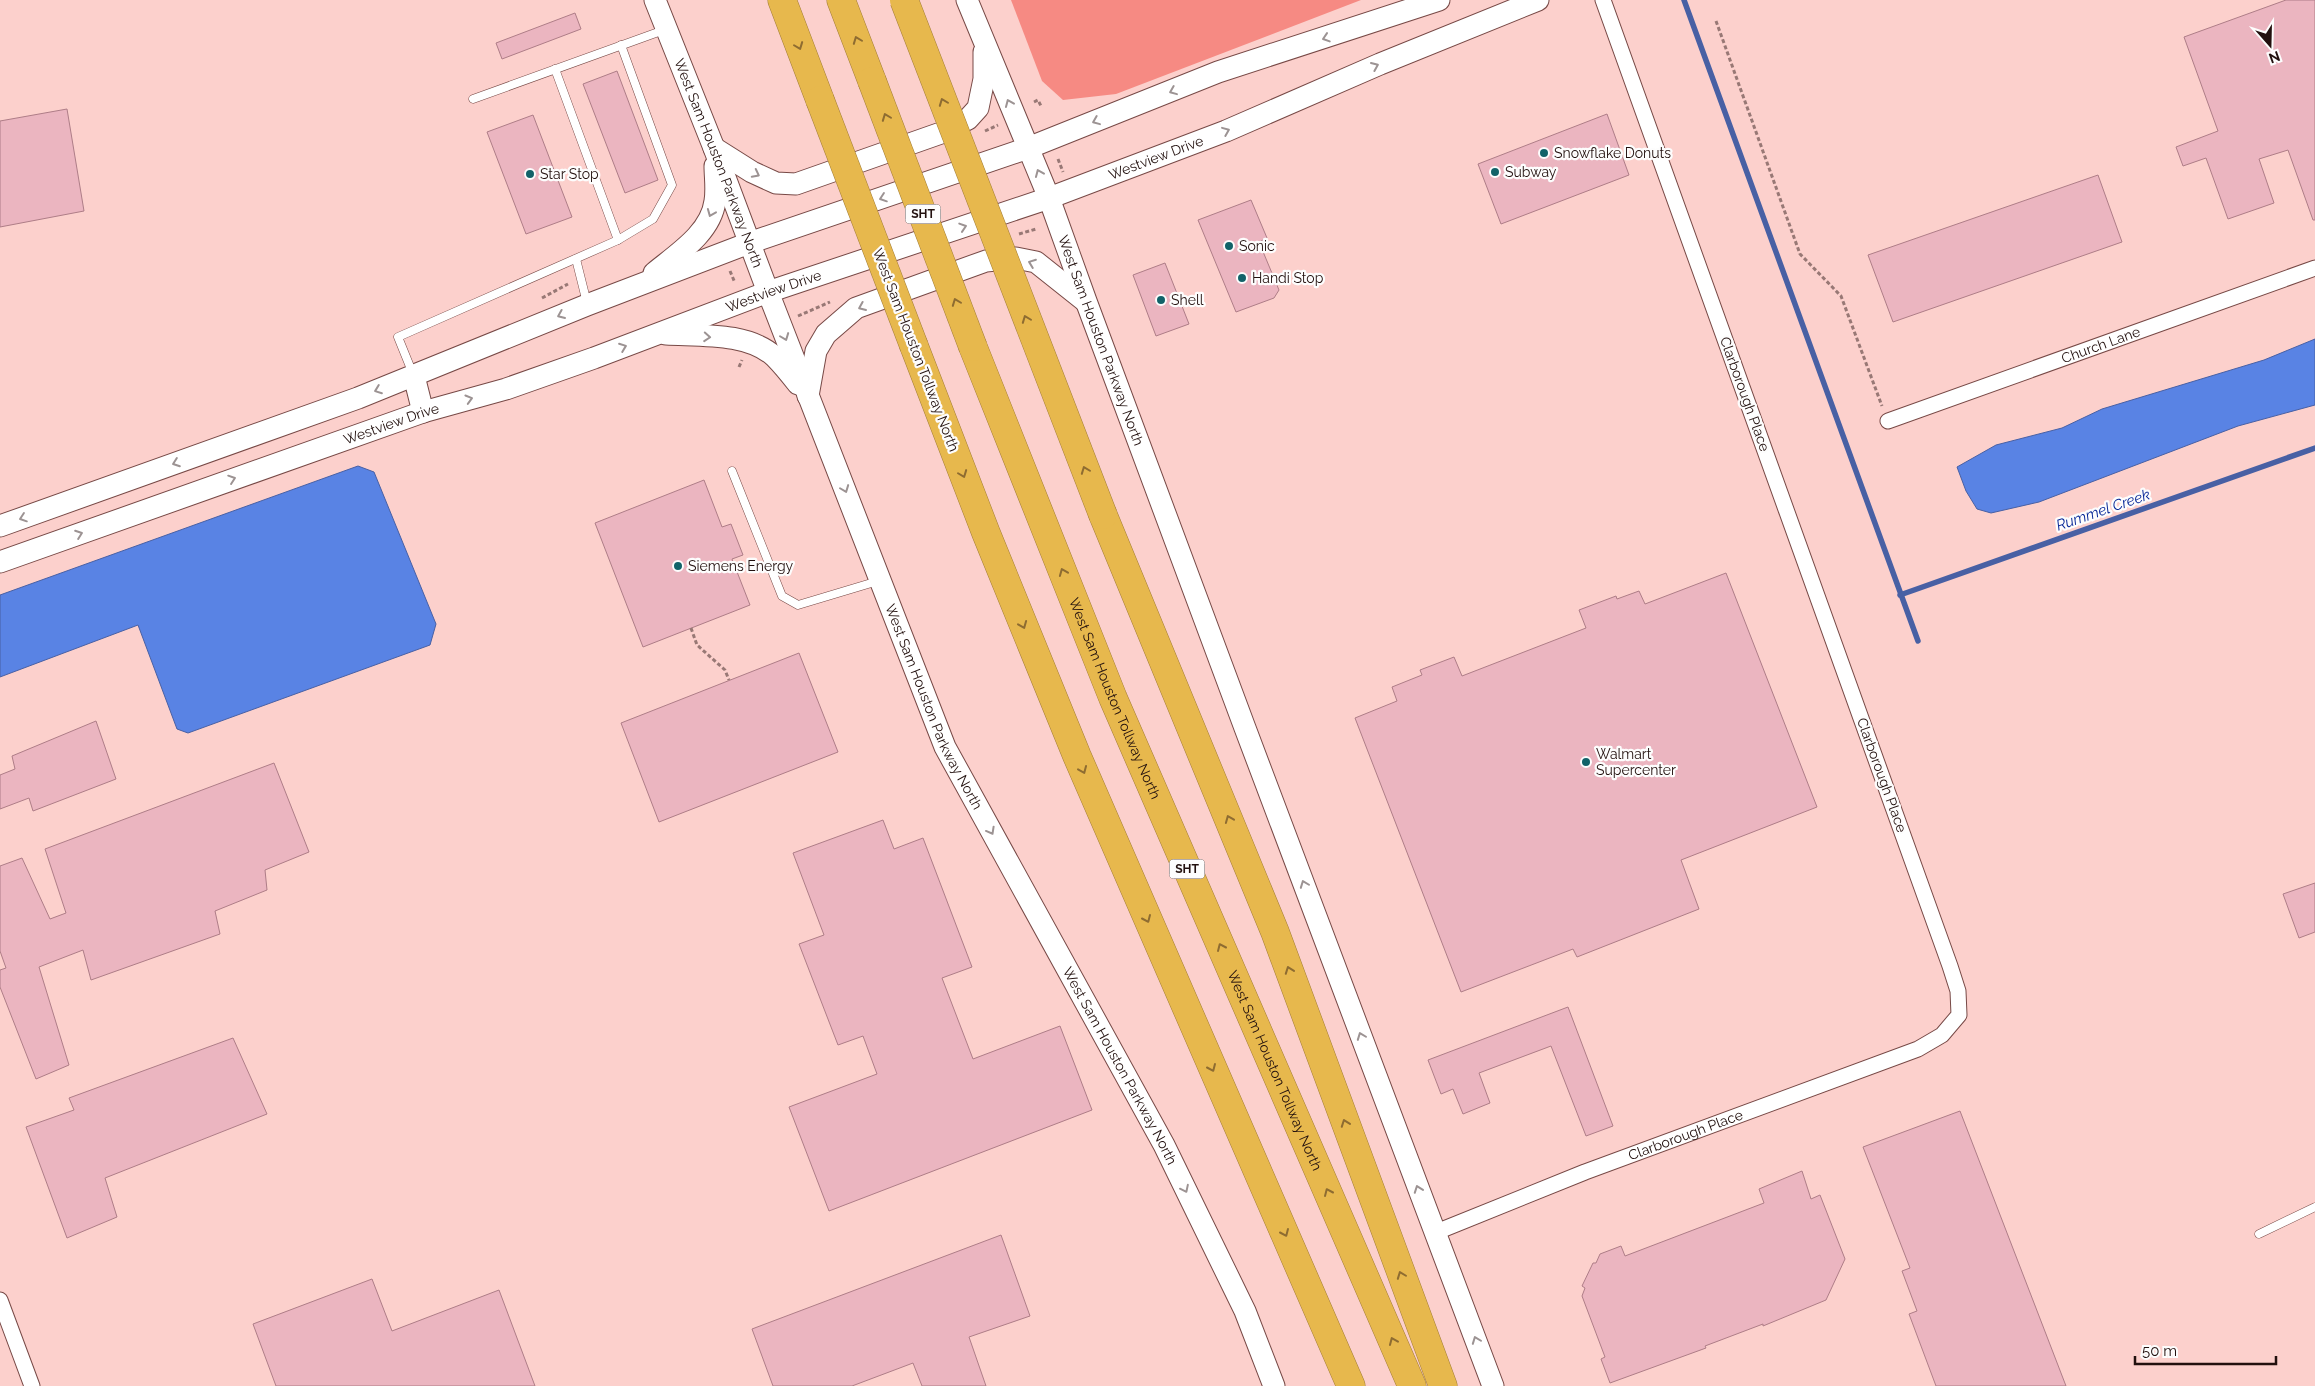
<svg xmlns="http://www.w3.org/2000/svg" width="2315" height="1386" font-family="Raleway,sans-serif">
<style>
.green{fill:#f68a83}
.water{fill:#5983e4;stroke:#4860a4}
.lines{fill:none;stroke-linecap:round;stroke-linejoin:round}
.stream{stroke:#4860a4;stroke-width:5.5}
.building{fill:#ebb5c0;stroke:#ae7d87}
.service-casing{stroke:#774946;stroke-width:9}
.minor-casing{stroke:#774946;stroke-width:17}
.secondary-casing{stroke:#774946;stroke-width:23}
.motorway-casing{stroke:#a27d37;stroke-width:29}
.path{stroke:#987875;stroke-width:3;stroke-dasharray:4 2.5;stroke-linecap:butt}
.service{stroke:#fff;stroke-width:8}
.minor{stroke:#fff;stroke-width:15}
.secondary{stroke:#fff;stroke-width:21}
.motorway{stroke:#e7b84d;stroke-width:28}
.motorway-bridge-casing{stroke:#a27d37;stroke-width:29;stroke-linecap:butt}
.motorway-bridge{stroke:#e7b84d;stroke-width:28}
.oneway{stroke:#9c9393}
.oneway2{stroke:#8e6c31}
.poi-dot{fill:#126269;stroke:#fdfdfd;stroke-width:2}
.labels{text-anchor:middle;stroke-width:4.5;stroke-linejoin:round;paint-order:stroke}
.shield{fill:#fdfdfd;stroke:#645756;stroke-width:1}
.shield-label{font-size:12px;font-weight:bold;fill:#22100e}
.poi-label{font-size:14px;fill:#22100e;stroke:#fdfdfd;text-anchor:start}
.street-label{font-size:14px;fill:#22100e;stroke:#fdfdfd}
.water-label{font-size:15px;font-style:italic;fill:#072797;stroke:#fdfdfd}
</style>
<rect width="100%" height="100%" fill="#fcd0cc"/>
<polygon class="green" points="1011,0 1361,0 1116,94 1063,100 1042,81"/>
<g class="water">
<polygon points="2315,339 2315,405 2238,426 2039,502 1991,513 1977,509 1966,491 1957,467 1996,445 2062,428 2102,409 2264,360"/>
<polygon points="358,466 374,472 436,624 430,645 188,733 177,729 138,625 0,677 0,595"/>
</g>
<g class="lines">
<g class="stream">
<polyline points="1684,0 1918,641"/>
<polyline points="1900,595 2315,448"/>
</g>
</g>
<g class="building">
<polygon points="2286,0 2315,0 2315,220 2313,220 2288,150 2259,159 2274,203 2228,219 2206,158 2183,166 2176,147 2218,131 2184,37"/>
<polygon points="575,13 581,29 502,59 496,43"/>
<polygon points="617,71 658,180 625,193 583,84"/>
<polygon points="67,109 84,211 0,227 0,121"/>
<polygon points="1607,114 1629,175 1501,224 1478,164"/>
<polygon points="533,115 572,217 526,234 487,132"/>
<polygon points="2098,175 2122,242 1893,322 1868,255"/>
<polygon points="1251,200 1267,238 1259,242 1279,290 1274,298 1236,312 1198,220"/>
<polygon points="1165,263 1189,324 1156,336 1133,275"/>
<polygon points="704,480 722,527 731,524 743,555 732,559 750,605 643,647 595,523"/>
<polygon points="1726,573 1817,807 1681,860 1699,909 1577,957 1573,949 1461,992 1355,718 1397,701 1392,687 1422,675 1420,670 1454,657 1462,676 1586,628 1579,610 1616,596 1617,599 1639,591 1645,604"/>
<polygon points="799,653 838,752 659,822 621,723"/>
<polygon points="96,721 116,779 33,811 29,798 0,809 0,775 15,769 12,756"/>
<polygon points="274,763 309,852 265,870 267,890 215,911 220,934 91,980 83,950 39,967 69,1065 36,1079 0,987 0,970 6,968 0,951 0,866 22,858 50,919 66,913 45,849"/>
<polygon points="883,820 894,849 923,838 972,967 942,978 973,1059 1060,1026 1092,1110 829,1211 789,1107 877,1074 863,1036 838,1045 799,944 824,935 793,853"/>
<polygon points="2315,883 2315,932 2299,938 2283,894"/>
<polygon points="1568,1007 1613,1126 1586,1136 1551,1046 1479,1073 1490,1103 1463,1114 1453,1089 1441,1094 1428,1060"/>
<polygon points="233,1038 267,1114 105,1178 117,1217 67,1238 26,1127 74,1110 69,1098"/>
<polygon points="1960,1111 2066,1386 1936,1386 1909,1314 1917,1311 1902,1271 1910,1268 1863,1147"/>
<polygon points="1802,1171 1811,1199 1820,1195 1845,1259 1826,1300 1763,1326 1763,1324 1705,1346 1706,1348 1610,1383 1601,1359 1605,1357 1582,1296 1585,1288 1582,1286 1593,1263 1596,1263 1600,1254 1621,1246 1625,1256 1764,1203 1759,1189"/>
<polygon points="1001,1235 1030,1316 969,1337 986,1386 922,1386 913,1363 852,1386 773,1386 752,1329"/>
<polygon points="372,1279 392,1331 499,1290 535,1386 276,1386 253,1324"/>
</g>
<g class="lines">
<defs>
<g id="service">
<polyline points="555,69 618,240"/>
<polyline points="473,99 664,30"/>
<polyline points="576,259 587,303"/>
<polyline points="413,374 398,337 618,240 653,219 672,185 621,45"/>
<polyline points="732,471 782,596 798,605 878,581"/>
<polyline points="2259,1234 2315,1207"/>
</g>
<g id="minor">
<path id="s1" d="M1888 421 2315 268"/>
<path id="s2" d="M1434 1233 1585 1172 1918 1049 1942 1035 1959 1015 1958 991 1950 966 1603 0"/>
<polyline points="0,1300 32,1386"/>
</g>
<g id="secondary">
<path id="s3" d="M655 0 714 148 768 292 945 747 1164 1145 1245 1311 1274 1386"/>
<path id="s4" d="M967 0 1049 198 1086 301 1245 728 1493 1386"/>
<polyline points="714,148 752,172 776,183 796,184 941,133 968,119 978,108 984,79 984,52"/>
<path d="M654 273C677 254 711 233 715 201 717 189 715 177 715 166"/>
<path d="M666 334C700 336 748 332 775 357 783 365 791 375 798 384"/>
<polyline points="414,376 423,412"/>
<polyline points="808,396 816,351 826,334 856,308 986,261 1016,258 1036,262 1085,301"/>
<polyline points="0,526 358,398 587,305 749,243 1028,148 1218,72 1439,0"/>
<path id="s5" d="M0 562 423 412 506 389 594 358 768 292 1049 198 1226 131 1380 64 1538 0"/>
</g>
<g id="motorway">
<polyline points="782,0 820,100"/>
<polyline points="841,0 872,81"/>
<polyline points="914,346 986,533 1077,756 1351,1386"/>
<path id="s6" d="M973 347 1113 698 1412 1386"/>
<polyline points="1103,515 1275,932 1443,1386"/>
</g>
</defs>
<use href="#service" class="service-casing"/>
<use href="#minor" class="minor-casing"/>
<use href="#secondary" class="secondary-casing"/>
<use href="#motorway" class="motorway-casing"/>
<g class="path">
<polyline points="1716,21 1800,254 1841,296 1882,406"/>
<polyline points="1034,102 1038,100 1041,106"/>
<polyline points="985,131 998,125"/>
<polyline points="1058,159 1063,172"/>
<polyline points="1019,234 1036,229"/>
<polyline points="730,271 735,283"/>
<polyline points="542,298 568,284"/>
<polyline points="798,316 830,302"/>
<polyline points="739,367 742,360"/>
<polyline points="691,628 697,645 725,670 729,680"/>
</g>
<use href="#service" class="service"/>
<use href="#minor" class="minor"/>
<use href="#secondary" class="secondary"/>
<use href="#motorway" class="motorway"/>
<defs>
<g id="motorway-bridge">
<polyline points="904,0 1103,515"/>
<polyline points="872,81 973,347"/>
<polyline points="820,100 914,346"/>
</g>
</defs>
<use href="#motorway-bridge" class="motorway-bridge-casing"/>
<use href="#motorway-bridge" class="motorway-bridge"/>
</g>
<defs><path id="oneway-chevron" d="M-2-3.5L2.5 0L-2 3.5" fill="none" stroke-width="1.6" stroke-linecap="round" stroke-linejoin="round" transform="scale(1.25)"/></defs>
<g class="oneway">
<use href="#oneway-chevron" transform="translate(1326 38) rotate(162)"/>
<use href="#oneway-chevron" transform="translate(1375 66) rotate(-23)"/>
<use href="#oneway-chevron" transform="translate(1173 91) rotate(158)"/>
<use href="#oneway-chevron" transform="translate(1009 103) rotate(-113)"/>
<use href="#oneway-chevron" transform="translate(1096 121) rotate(158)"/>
<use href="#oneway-chevron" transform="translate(1226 131) rotate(-22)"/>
<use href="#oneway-chevron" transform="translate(1039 173) rotate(-113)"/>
<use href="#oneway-chevron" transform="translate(756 174) rotate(27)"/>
<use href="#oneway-chevron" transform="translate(883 198) rotate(161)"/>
<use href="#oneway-chevron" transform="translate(711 213) rotate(112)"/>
<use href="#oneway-chevron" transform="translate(963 227) rotate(-18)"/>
<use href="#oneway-chevron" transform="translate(1032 263) rotate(-159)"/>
<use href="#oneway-chevron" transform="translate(862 307) rotate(157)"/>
<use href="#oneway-chevron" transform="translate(561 315) rotate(157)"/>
<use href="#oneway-chevron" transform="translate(707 337) rotate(4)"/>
<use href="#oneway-chevron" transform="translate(785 337) rotate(69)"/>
<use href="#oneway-chevron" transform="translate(623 347) rotate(-21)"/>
<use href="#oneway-chevron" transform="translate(378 390) rotate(159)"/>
<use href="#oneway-chevron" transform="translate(469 399) rotate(-16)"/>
<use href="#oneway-chevron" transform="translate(176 463) rotate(160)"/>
<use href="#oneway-chevron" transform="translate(232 479) rotate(-19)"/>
<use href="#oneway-chevron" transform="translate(845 489) rotate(69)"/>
<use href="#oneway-chevron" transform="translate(23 518) rotate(161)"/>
<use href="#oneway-chevron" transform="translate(79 534) rotate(-20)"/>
<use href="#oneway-chevron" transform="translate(991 831) rotate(61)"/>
<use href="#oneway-chevron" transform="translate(1304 884) rotate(-111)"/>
<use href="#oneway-chevron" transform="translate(1361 1036) rotate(-111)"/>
<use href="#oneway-chevron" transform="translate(1185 1189) rotate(64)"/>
<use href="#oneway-chevron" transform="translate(1418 1189) rotate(-110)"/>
<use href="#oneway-chevron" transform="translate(1476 1340) rotate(-111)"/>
</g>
<g class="oneway2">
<use href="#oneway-chevron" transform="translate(857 40) rotate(-111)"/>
<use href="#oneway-chevron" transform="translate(799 46) rotate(69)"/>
<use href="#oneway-chevron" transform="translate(943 102) rotate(-111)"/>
<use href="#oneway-chevron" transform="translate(886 117) rotate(-111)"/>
<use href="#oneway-chevron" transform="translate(956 302) rotate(-111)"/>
<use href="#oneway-chevron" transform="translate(1026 319) rotate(-111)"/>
<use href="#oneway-chevron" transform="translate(1085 470) rotate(-111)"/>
<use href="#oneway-chevron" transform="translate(963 474) rotate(69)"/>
<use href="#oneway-chevron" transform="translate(1063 572) rotate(-112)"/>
<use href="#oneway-chevron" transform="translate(1023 625) rotate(68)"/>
<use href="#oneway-chevron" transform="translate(1083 770) rotate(67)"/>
<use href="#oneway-chevron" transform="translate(1229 819) rotate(-112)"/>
<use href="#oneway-chevron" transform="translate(1147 919) rotate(66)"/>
<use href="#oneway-chevron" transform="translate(1221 947) rotate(-114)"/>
<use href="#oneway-chevron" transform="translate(1289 970) rotate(-110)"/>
<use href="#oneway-chevron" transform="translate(1212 1068) rotate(66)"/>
<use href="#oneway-chevron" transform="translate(1345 1123) rotate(-110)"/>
<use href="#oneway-chevron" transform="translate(1328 1192) rotate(-114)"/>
<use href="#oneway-chevron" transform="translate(1285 1233) rotate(66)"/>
<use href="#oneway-chevron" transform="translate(1401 1275) rotate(-111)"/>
<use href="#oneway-chevron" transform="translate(1393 1341) rotate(-113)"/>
</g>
<g class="poi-dot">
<circle cx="1544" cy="153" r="5"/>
<circle cx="1495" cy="172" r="5"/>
<circle cx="530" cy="174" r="5"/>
<circle cx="1229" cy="246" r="5"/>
<circle cx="1242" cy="278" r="5"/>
<circle cx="1161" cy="300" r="5"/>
<circle cx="678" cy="566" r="5"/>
<circle cx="1586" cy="762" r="5"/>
</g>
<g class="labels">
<g class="shield">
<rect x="905.5" y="204.5" width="35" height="19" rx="4"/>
<rect x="1169.5" y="859.5" width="35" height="19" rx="4"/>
</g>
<g class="shield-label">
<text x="923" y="218">SHT</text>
<text x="1187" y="873">SHT</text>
</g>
<g class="poi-label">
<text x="1554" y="158">Snowflake Donuts</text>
<text x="1505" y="177">Subway</text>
<text x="540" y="179">Star Stop</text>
<text x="1239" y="251">Sonic</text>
<text x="1252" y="283">Handi Stop</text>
<text x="1171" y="305">Shell</text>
<text x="688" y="571">Siemens Energy</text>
<text x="1596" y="759">Walmart<tspan x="1596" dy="16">Supercenter</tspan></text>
</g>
<g class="street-label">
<text dy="5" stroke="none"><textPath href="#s5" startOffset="1225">Westview Drive</textPath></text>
<text dy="5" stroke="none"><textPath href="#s3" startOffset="175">West Sam Houston Parkway North</textPath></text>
<text dy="5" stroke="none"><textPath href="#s5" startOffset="820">Westview Drive</textPath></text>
<text dy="5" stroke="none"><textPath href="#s4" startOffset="366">West Sam Houston Parkway North</textPath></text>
<text dy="5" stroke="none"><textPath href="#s1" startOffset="226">Church Lane</textPath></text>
<text transform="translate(916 350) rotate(69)" y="5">West Sam Houston Tollway North</text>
<text transform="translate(1745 394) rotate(70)" y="5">Clarborough Place</text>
<text dy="5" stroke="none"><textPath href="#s5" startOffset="415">Westview Drive</textPath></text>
<text dy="5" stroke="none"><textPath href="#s6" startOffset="379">West Sam Houston Tollway North</textPath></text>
<text dy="5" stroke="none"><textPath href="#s3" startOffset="760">West Sam Houston Parkway North</textPath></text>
<text transform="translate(1882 775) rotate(70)" y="5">Clarborough Place</text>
<text dy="5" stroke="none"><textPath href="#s3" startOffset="1165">West Sam Houston Parkway North</textPath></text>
<text dy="5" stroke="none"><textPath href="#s6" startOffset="784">West Sam Houston Tollway North</textPath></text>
<text dy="5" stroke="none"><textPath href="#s2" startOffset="270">Clarborough Place</textPath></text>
</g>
<g class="water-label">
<text transform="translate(2103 510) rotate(-19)" y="5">Rummel Creek</text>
</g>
</g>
<g transform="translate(2270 45) rotate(160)" stroke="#fdfdfd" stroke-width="4" paint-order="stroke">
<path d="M0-4L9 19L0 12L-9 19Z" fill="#22100e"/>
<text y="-8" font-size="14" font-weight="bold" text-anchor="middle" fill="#22100e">N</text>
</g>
<path d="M2135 1356v8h141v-8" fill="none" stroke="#22100e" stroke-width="2.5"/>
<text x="2142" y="1356" font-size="15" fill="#22100e" stroke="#fdfdfd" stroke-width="4" paint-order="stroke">50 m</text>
</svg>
